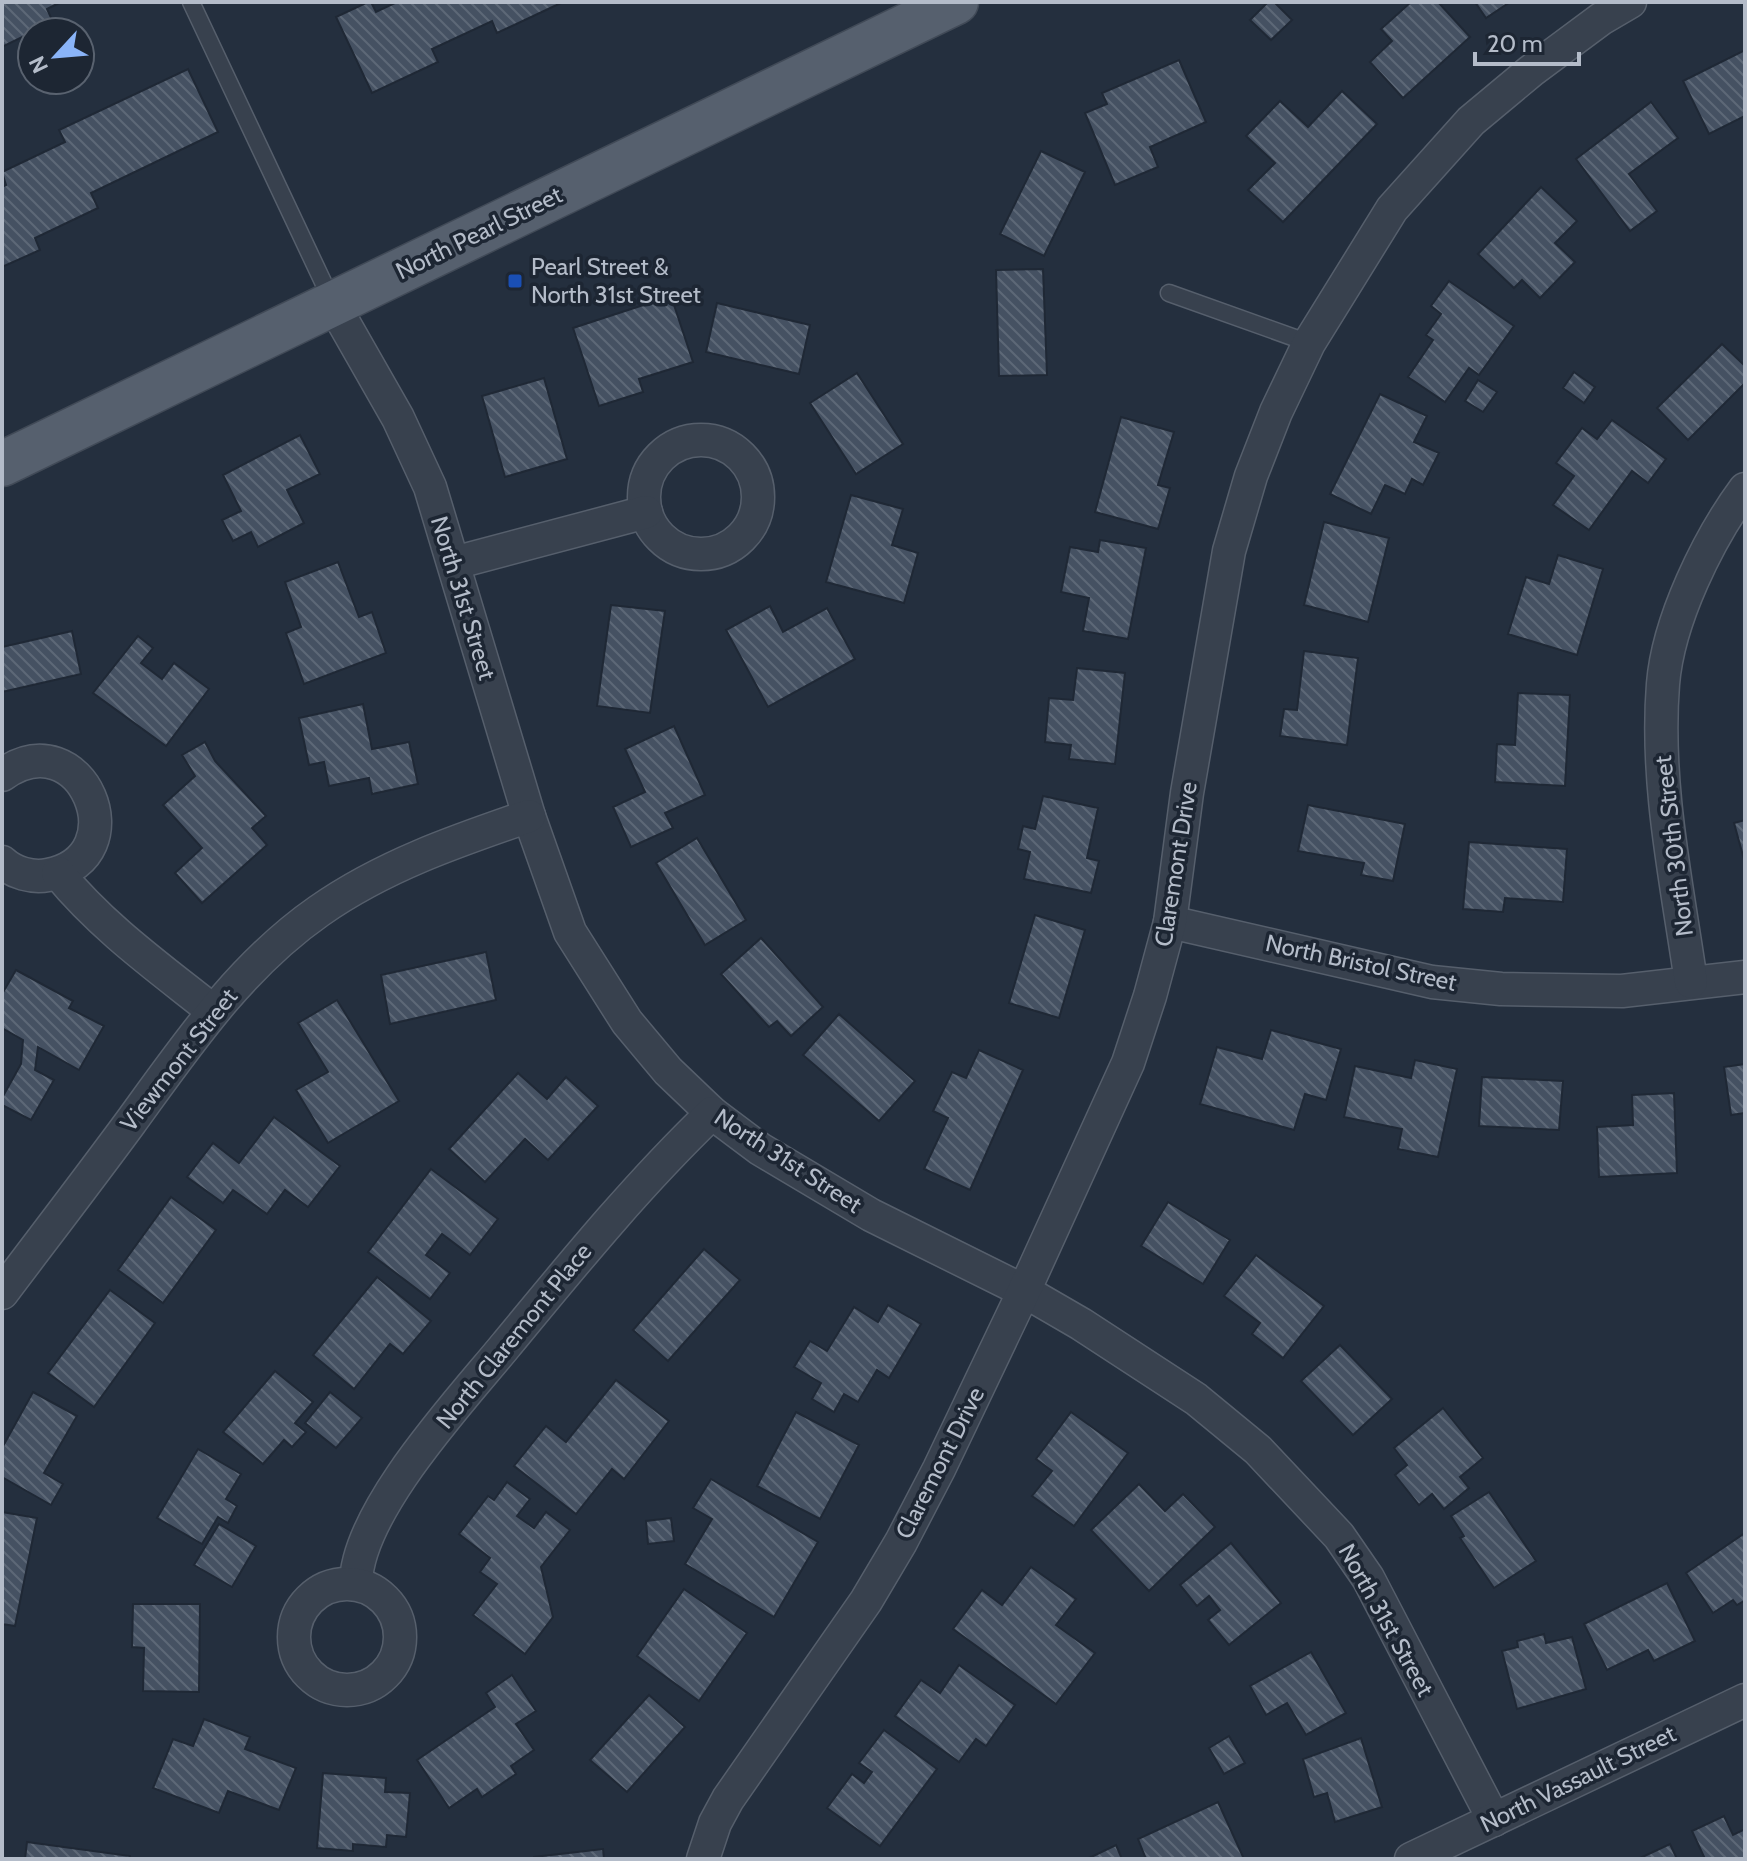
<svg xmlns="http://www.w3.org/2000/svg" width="1747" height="1861" font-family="Cabin,sans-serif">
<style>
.building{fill:url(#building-back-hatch);stroke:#1f2835;stroke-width:2}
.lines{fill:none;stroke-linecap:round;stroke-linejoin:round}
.service-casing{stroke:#565f6c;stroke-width:19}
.minor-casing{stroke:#565f6c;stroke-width:35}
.primary-casing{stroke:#414a57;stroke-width:47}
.service{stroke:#38414e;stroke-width:16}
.minor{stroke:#38414e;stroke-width:32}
.primary{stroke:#56606e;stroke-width:44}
.transit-dot{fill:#1a4fb4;stroke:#1d2633;stroke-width:3}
.labels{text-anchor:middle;stroke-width:7;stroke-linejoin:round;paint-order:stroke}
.street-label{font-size:24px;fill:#b4bcc9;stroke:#1d2633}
.poi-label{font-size:24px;fill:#b4bcc9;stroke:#1d2633;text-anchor:start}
</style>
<defs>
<pattern id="building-back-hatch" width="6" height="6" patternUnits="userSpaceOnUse" patternTransform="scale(2)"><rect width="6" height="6" fill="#455162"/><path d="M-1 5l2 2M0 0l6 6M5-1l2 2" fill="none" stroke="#5d6877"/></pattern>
</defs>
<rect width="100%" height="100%" fill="#242f3e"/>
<g class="building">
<polygon points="2,2 61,2 47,9 53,22 2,47"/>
<polygon points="368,2 371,2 376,12 397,2 563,2 497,33 492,21 432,49 438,62 372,93 336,17"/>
<polygon points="1268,2 1274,2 1292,20 1271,40 1250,20"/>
<polygon points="1411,2 1438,2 1470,37 1403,98 1370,62 1392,41 1381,29"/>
<polygon points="1475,2 1510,2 1486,18"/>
<polygon points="1745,50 1745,116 1709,134 1683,81"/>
<polygon points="1179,60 1206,122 1150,147 1158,167 1115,185 1085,113 1107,104 1102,93"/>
<polygon points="188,69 218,132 91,193 98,208 35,238 40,250 2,267 2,187 6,185 2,172 65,142 59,130"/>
<polygon points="1342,91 1377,124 1283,222 1248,190 1275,163 1246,136 1280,101 1308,127"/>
<polygon points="1651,102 1678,138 1629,174 1657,211 1630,231 1576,159"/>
<polygon points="1041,151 1085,172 1044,256 1000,234"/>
<polygon points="1541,187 1577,221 1555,243 1575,262 1540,298 1522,280 1514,288 1478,254"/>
<polygon points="1043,269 1047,375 999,376 996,270"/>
<polygon points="1449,281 1514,326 1479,375 1469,368 1445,402 1408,377 1433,340 1426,335 1441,314 1431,306"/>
<polygon points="671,296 693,362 639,379 643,392 599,406 573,328"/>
<polygon points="717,303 810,325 799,374 706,352"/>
<polygon points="1722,344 1745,366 1745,383 1688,440 1657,408"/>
<polygon points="1574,372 1595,387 1584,403 1563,388"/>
<polygon points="857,373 903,444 856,474 810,403"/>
<polygon points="544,378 567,459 505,477 482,396"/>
<polygon points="1478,380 1497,392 1483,412 1465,401"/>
<polygon points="1380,394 1427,416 1414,442 1439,453 1423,485 1412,479 1405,494 1385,485 1371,514 1330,494"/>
<polygon points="1121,417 1174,432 1158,485 1170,488 1158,529 1095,512"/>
<polygon points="1612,420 1666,459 1648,483 1632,471 1589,530 1553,505 1574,476 1556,463 1582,428 1597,439"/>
<polygon points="300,435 320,474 287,490 304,523 258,547 251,532 233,541 222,520 241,511 223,475"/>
<polygon points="851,495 903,509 892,545 918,553 904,603 826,582"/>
<polygon points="1324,522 1389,538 1368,622 1304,605"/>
<polygon points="1100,540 1146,548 1128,639 1083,631 1089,598 1061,592 1070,547 1098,552"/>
<polygon points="1558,555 1603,569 1577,655 1508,634 1526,577 1549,584"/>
<polygon points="338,562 359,617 372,612 386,653 304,684 286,633 301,627 285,582"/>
<polygon points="611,605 665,611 650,713 597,706"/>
<polygon points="770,606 783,632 827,608 855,659 768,707 726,630"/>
<polygon points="72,631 81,674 2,692 2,647"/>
<polygon points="138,636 153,648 141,663 162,679 174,663 209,689 166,746 93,693"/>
<polygon points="1304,651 1358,658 1347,745 1280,736 1284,709 1297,710"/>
<polygon points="1077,668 1125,673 1115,764 1069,759 1071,745 1045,742 1049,698 1073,700"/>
<polygon points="1518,693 1570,695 1565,786 1495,782 1497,744 1515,745"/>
<polygon points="363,704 372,749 409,742 418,784 372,794 369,778 329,786 324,762 309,765 299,718"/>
<polygon points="674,726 705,795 665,813 673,828 631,847 613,807 645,792 625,749"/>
<polygon points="205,742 215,761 266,816 252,828 267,845 202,903 175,873 202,848 163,805 195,776 182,755"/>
<polygon points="1043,796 1098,808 1087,858 1099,861 1091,893 1024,879 1030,852 1018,849 1023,826 1035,829"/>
<polygon points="1308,805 1405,824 1393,881 1361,875 1364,863 1298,851"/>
<polygon points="1745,820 1745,863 1734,823"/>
<polygon points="697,838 746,920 705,945 656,863"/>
<polygon points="1469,842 1567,849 1563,902 1505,898 1503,912 1463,909"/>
<polygon points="1035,915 1085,930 1059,1018 1009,1003"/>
<polygon points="761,938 823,1007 791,1036 777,1021 769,1027 721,974"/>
<polygon points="486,952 496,1000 390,1024 381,975"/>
<polygon points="16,970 73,1001 69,1008 104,1026 79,1070 38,1047 35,1070 54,1080 31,1120 2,1105 2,1098 21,1064 23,1040 2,1028 2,994"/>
<polygon points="337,1000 399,1101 328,1143 296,1090 328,1072 298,1023"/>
<polygon points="839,1014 915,1081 879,1121 803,1055"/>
<polygon points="1271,1030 1341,1049 1326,1100 1305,1094 1294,1130 1200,1104 1217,1047 1262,1059"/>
<polygon points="979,1050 1023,1070 970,1190 924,1169 948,1118 933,1111 952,1072 966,1078"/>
<polygon points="1415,1060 1457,1069 1438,1157 1398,1149 1402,1129 1344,1117 1355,1066 1411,1078"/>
<polygon points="1745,1064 1745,1113 1731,1115 1724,1067"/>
<polygon points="518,1073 547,1099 566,1077 598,1106 548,1160 525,1139 485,1182 449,1149"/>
<polygon points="1482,1077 1563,1081 1559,1130 1479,1126"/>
<polygon points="1674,1093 1677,1173 1599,1177 1597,1127 1633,1125 1632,1095"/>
<polygon points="274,1117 340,1166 308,1207 285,1190 267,1214 233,1190 223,1203 187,1177 213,1143 239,1163"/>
<polygon points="431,1169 498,1219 470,1255 442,1234 426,1255 450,1273 430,1299 368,1252"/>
<polygon points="171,1197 216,1230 163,1303 118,1270"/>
<polygon points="1168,1202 1230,1240 1203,1284 1141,1246"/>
<polygon points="704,1249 740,1280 668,1361 633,1330"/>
<polygon points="1256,1255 1324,1306 1283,1358 1252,1334 1260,1323 1224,1296"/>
<polygon points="377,1277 431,1321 403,1354 390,1344 354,1389 313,1355"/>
<polygon points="110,1290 155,1323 94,1407 48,1373"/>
<polygon points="888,1305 921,1324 889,1378 877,1370 858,1402 844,1394 834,1412 812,1399 821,1383 794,1367 810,1341 827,1351 854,1307 878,1322"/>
<polygon points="1340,1345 1392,1399 1353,1435 1301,1381"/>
<polygon points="275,1371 313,1402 295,1423 306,1432 292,1447 284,1440 263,1464 223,1432"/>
<polygon points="616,1380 669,1421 624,1479 612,1469 576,1514 514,1466 546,1426 566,1442"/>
<polygon points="33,1392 77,1416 44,1473 63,1484 51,1505 2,1477 2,1448"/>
<polygon points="330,1392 362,1418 336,1448 305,1423"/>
<polygon points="1443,1408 1483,1458 1460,1477 1469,1488 1444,1509 1432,1494 1419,1505 1395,1475 1407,1465 1394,1448"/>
<polygon points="796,1412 859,1445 820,1519 757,1486"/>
<polygon points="1071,1412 1128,1453 1074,1526 1032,1496 1052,1471 1036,1459"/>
<polygon points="198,1449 241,1474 226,1499 237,1506 228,1523 218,1517 202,1544 157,1518"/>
<polygon points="711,1479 818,1542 774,1617 685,1564 712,1519 693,1508"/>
<polygon points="507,1482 530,1499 517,1516 534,1528 546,1512 570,1530 541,1567 553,1617 525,1654 473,1615 497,1584 480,1572 490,1558 459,1534 488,1496 494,1500"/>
<polygon points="1139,1484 1165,1511 1183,1494 1215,1527 1149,1591 1091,1530"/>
<polygon points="1489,1492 1536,1561 1494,1588 1460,1538 1464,1536 1451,1516"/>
<polygon points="2,1512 37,1518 15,1626 2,1624"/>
<polygon points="671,1518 674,1541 648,1544 646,1521"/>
<polygon points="219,1524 256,1546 232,1587 194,1565"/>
<polygon points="1745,1533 1745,1602 1744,1601 1737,1605 1733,1600 1713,1613 1686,1573"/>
<polygon points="1231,1543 1281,1603 1229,1645 1208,1620 1220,1610 1209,1596 1197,1606 1180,1585"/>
<polygon points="1031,1567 1076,1599 1056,1625 1095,1653 1056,1704 953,1629 982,1590 1002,1605"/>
<polygon points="1667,1583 1695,1641 1654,1661 1648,1650 1607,1670 1584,1624"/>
<polygon points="684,1589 747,1633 699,1701 637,1656"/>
<polygon points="133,1604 200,1604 199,1692 143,1691 144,1648 132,1647"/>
<polygon points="1544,1634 1546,1643 1572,1637 1586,1689 1517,1709 1502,1651 1518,1647 1517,1641"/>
<polygon points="1311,1652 1346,1713 1306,1735 1287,1703 1266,1715 1250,1686"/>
<polygon points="959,1665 1015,1705 986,1746 976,1739 959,1762 895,1716 921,1680 940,1693"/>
<polygon points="512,1675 536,1711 516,1724 534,1750 511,1766 516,1774 482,1797 477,1789 449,1808 417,1760 495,1707 486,1693"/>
<polygon points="649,1695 685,1727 627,1792 590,1760"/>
<polygon points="204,1719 250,1737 245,1749 296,1768 279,1810 228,1791 219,1813 153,1788 173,1739 193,1746"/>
<polygon points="884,1730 937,1769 880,1846 827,1808 852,1774 864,1783 872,1772 859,1763"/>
<polygon points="1229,1736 1245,1763 1224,1774 1209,1748"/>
<polygon points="1361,1738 1382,1807 1335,1822 1327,1793 1314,1797 1303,1759"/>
<polygon points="323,1773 386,1778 385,1792 410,1793 406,1837 387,1835 386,1847 353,1844 353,1851 317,1848"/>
<polygon points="1218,1802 1244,1859 1146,1859 1138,1839"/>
<polygon points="1724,1816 1733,1835 1745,1829 1745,1859 1705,1859 1692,1831"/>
<polygon points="27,1842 130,1856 130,1859 25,1859"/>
<polygon points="1670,1844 1677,1859 1638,1859"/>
<polygon points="1116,1845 1122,1859 1087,1859"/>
<polygon points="603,1849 604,1859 534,1859 534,1857"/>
</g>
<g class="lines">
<defs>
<g id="service">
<polyline points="191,2 332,301"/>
<polyline points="1169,293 1309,343"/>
</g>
<g id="minor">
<polyline points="333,304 398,418 430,487 529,816 570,932 627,1022 668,1071 712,1113 760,1149 871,1215 1024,1291 1081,1324 1196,1399 1258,1450 1339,1536 1368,1578 1494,1820"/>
<circle cx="701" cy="497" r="57"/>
<polyline points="454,563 646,512"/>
<path d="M2 775C82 717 140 857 48 875 32 878 14 873 2 862"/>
<path d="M58 873C102 927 158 967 212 1010"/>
<polyline points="1170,922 1432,982 1501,989 1622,991 1745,977"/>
<path d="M1691 982C1677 884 1655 784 1663 684 1668 621 1708 539 1745 489"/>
<path d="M2 1293C45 1236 88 1180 130 1123 186 1046 240 966 319 911 383 866 456 841 529 816"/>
<path d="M356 1583C357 1511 461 1400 506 1345 572 1265 637 1185 712 1113"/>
<circle cx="347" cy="1637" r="53"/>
<polyline points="703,1859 715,1823 728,1799 866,1601 901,1542 939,1469 1024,1291 1128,1063 1150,996 1170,922 1187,793 1229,551 1251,476 1276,412 1309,343 1392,209 1471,121 1531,71 1601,19 1630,2"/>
<polyline points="1411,1859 1745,1700"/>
</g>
<polyline id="primary" points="2,464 956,2"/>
</defs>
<use href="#service" class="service-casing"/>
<use href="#minor" class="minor-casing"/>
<use href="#primary" class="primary-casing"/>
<use href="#service" class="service"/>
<use href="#minor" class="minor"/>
<use href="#primary" class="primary"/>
</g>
<rect class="transit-dot" x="507" y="273" width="16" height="16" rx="4"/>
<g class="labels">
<g class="street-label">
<text transform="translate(479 233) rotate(-26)" y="8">North Pearl Street</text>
<text transform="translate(463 598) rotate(73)" y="8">North 31st Street</text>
<text transform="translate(1674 846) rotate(-97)" y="8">North 30th Street</text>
<text transform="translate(1176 864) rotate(-81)" y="8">Claremont Drive</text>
<text transform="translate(1361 963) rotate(12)" y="8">North Bristol Street</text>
<text transform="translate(179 1060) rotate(-52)" y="8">Viewmont Street</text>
<text transform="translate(788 1161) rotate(33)" y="8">North 31st Street</text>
<text transform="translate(514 1336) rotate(-51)" y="8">North Claremont Place</text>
<text transform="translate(940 1463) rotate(-63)" y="8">Claremont Drive</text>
<text transform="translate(1386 1620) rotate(61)" y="8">North 31st Street</text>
<text transform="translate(1578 1779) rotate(-26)" y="8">North Vassault Street</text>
</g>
<g class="poi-label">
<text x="531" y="275">Pearl Street &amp;<tspan x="531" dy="28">North 31st Street</tspan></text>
</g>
</g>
<rect width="1747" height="1861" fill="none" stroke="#b4bcc9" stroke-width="8"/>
<g transform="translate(56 56) rotate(244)"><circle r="38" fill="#1d2633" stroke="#59626f" stroke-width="2"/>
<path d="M0-6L14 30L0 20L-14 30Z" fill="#8ab4f8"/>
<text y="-12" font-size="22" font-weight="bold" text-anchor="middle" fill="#b4bcc9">N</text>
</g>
<path d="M1475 52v12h104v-12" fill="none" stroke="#b4bcc9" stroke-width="4"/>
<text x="1487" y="52" font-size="24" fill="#b4bcc9" stroke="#1d2633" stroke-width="6" paint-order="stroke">20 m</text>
</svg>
